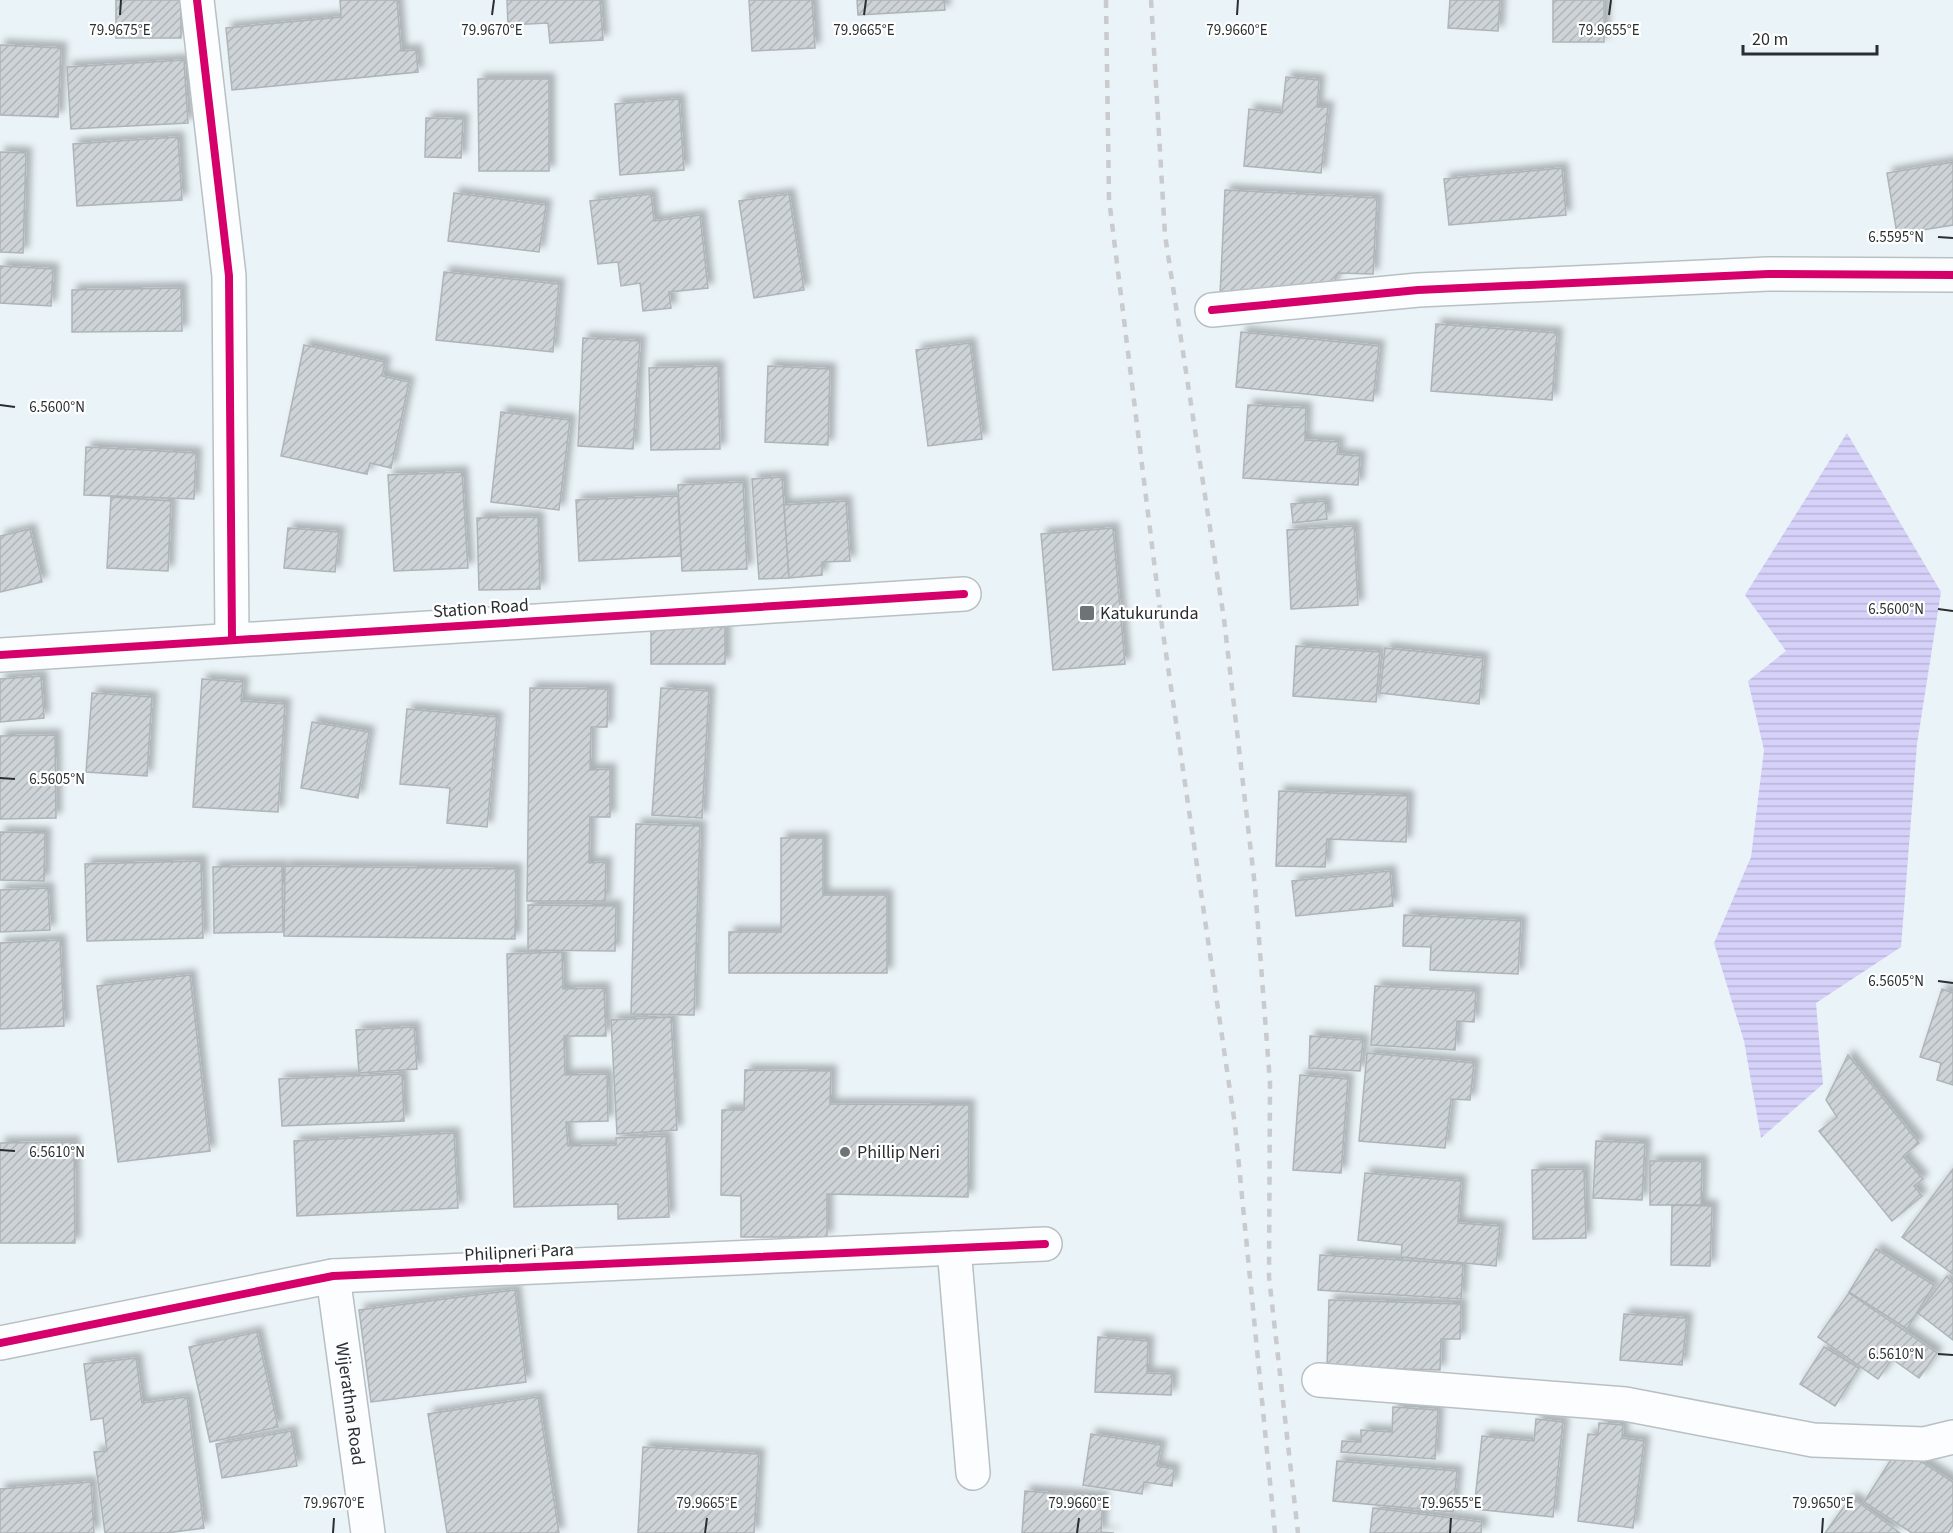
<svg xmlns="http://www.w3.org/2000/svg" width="1953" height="1533" font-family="'Source Sans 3',sans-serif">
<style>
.water{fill:url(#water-rules)}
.building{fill:url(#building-hatch);stroke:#aeb4b8;stroke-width:1.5;filter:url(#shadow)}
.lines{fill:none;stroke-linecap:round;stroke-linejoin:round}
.minor-casing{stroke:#b9c0c3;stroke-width:36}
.minor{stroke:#fcfdfe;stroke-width:33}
.rail{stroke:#c9cbcc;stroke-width:4.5;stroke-dasharray:8 8;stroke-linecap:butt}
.cycleway-casing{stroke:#fff;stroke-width:11}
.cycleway{stroke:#d6006c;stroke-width:8}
.ticks{fill:none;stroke:#292f31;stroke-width:2}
.poi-dot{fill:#6d7476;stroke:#fff;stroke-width:2}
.labels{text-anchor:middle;stroke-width:4.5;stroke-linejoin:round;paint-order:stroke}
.street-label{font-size:18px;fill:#292f31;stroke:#fff}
.poi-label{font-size:18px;fill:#292f31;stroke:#fff;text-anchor:start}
.ticks-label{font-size:15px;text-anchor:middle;fill:#292f31;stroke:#fff;stroke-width:4.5;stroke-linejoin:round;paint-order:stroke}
</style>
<defs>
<pattern id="water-rules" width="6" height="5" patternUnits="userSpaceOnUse" patternTransform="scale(1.5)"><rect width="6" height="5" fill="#d6d1f9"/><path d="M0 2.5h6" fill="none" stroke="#b8b4d6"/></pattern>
<pattern id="building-hatch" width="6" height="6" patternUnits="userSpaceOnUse" patternTransform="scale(1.5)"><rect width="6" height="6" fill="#cdd3d7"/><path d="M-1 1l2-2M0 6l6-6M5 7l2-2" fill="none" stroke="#b0b5b9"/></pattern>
<filter id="shadow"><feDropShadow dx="5.5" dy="-5.5" stdDeviation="3" flood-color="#0004"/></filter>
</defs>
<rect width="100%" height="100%" fill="#eaf3f7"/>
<polygon class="water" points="1847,433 1941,592 1917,744 1901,947 1816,1003 1823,1084 1761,1138 1744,1041 1714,943 1751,857 1764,750 1748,681 1786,651 1745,595"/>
<g class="building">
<rect x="116" y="0" width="65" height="38"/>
<polygon points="340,0 397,0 401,51 416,50 418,72 232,90 226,28 341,17"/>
<polygon points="507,0 600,0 603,40 550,43 548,23 508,25"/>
<polygon points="749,0 812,0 815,48 752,51"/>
<polygon points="857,0 944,0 945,10 858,15"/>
<polygon points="1450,0 1500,0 1498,31 1448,28"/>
<rect x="1553" y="0" width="51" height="42"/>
<polygon points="0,45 61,48 58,117 0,115"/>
<polygon points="184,60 188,123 71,129 67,67"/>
<polygon points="1286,77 1319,80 1317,107 1328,107 1321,173 1244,166 1249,109 1282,113"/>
<polygon points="478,79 549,79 549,171 479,171"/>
<polygon points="679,99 684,170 620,175 615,104"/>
<polygon points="426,118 463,119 461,158 425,157"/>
<polygon points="178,137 182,200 77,206 73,144"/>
<polygon points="0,152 26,153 23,253 0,252"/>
<polygon points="1953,162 1953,225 1897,234 1887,173"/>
<polygon points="1562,168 1566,215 1449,225 1444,179"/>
<polygon points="1225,190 1377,198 1373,274 1338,273 1330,290 1220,296"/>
<polygon points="454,193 546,205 539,252 448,241"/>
<polygon points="651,194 654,221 700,215 708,288 669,292 671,308 643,311 640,283 621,286 618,262 598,264 590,201"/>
<polygon points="789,194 804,290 754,298 739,201"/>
<polygon points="0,266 53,269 51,306 0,303"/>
<polygon points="444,272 559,284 553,352 436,340"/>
<polygon points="181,288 182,331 72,332 72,290"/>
<polygon points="1436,324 1557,333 1552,400 1431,391"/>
<polygon points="1241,332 1379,346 1373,401 1236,387"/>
<polygon points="583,338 640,341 633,449 578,446"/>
<polygon points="970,343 982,439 928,446 916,350"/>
<polygon points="304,345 385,362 382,376 409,382 391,468 370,463 367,474 281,456"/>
<polygon points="718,366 720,449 651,450 649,368"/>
<polygon points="768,366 830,369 828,445 765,442"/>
<polygon points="1248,405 1306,408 1305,440 1339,442 1337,454 1360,456 1358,485 1243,478"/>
<polygon points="501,412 570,420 559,510 491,502"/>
<polygon points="86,447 196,453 194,499 84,495"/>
<polygon points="462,472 468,568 394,571 388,475"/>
<polygon points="782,477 789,578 759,579 752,479"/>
<polygon points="743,482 747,569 682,571 678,485"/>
<polygon points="678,496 681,556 579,561 576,500"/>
<polygon points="111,497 171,501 168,571 107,568"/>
<polygon points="846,501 850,561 822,562 822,575 789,578 784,505"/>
<polygon points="1325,501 1327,519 1293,523 1291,504"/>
<polygon points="538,517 540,589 479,590 477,518"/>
<polygon points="1354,526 1358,605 1291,609 1287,530"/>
<polygon points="288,528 339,532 335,572 284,568"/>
<polygon points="1113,528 1125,664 1053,670 1041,534"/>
<polygon points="30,529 42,582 0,592 0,536"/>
<rect x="651" y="627" width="74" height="37"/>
<polygon points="1296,646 1380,652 1376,702 1293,696"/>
<polygon points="1385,648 1483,658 1479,704 1380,693"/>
<polygon points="41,676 44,718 0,722 0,679"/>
<polygon points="202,679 243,682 241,701 285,704 278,812 193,807"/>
<polygon points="530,688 608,689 607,727 591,727 590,770 610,769 610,817 590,817 589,863 606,862 605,901 527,901"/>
<polygon points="661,688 709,691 702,818 652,815"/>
<polygon points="92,693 152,697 147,776 86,772"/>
<polygon points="407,709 497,717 487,827 447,823 450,788 400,784"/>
<polygon points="312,722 369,732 358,798 301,788"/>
<polygon points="55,735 56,818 0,819 0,736"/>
<polygon points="1279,791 1408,796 1406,842 1327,839 1325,867 1276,866"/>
<polygon points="636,824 700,826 694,1015 631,1014"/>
<polygon points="0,832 45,833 44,881 0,880"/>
<polygon points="781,838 823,838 823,895 887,895 887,973 729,973 729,932 781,932"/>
<polygon points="201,861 203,938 87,941 85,864"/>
<polygon points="282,866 283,932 214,933 213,867"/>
<polygon points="285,866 516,869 515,939 284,936"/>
<polygon points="1390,871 1393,906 1296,916 1292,881"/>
<polygon points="48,888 50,930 0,932 0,890"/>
<polygon points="528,905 616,906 615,951 528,950"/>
<polygon points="1404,915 1521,921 1518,974 1430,970 1431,947 1403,946"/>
<polygon points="60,940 64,1026 0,1029 0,943"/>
<polygon points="562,952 563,989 604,988 606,1036 564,1036 565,1075 607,1074 608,1121 566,1122 568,1146 616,1145 616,1138 666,1136 669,1217 618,1219 618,1204 514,1207 507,954"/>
<polygon points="190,975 210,1151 118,1162 97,986"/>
<polygon points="1375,986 1476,991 1474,1022 1457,1021 1455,1050 1371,1045"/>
<polygon points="1942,989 1953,993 1953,1085 1937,1080 1941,1063 1920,1057"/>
<polygon points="671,1017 677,1130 617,1134 611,1020"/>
<polygon points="414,1027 417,1069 359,1073 356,1030"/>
<polygon points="1310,1036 1363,1040 1360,1071 1309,1068"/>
<polygon points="1367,1053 1474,1063 1470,1100 1451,1099 1445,1148 1359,1141"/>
<polygon points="1848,1055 1919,1143 1903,1156 1923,1179 1914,1186 1922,1196 1892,1221 1819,1131 1837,1117 1826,1100"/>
<polygon points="745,1070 831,1071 830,1104 969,1105 968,1197 827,1194 827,1237 741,1237 741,1196 721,1195 722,1110 744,1110"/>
<polygon points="402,1074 404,1121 282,1126 279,1079"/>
<polygon points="1300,1075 1348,1079 1341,1173 1293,1170"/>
<polygon points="454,1133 458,1208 297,1216 294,1141"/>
<polygon points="1596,1141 1645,1143 1642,1200 1593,1198"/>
<polygon points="74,1142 75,1243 0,1243 0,1143"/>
<polygon points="1650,1161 1702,1161 1701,1205 1650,1205"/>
<polygon points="1584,1169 1586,1238 1533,1239 1532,1170"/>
<polygon points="1953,1169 1953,1274 1902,1237"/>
<polygon points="1365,1173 1461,1181 1458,1223 1500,1226 1496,1266 1401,1257 1402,1245 1358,1240"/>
<polygon points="1672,1205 1712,1206 1710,1266 1671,1265"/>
<polygon points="1876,1249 1934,1285 1907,1329 1849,1292"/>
<polygon points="1320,1255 1463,1264 1461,1299 1318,1290"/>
<polygon points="1947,1276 1953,1284 1953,1340 1918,1313"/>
<polygon points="515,1290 526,1382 371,1402 359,1310"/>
<polygon points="1849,1293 1937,1353 1919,1378 1892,1359 1878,1379 1818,1337"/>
<polygon points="1329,1300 1461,1304 1460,1339 1441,1339 1440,1370 1327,1367"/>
<polygon points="1624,1314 1687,1318 1682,1365 1620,1360"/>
<polygon points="257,1332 278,1427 210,1442 189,1347"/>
<polygon points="1098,1337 1148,1341 1147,1373 1172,1374 1171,1395 1095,1392"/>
<polygon points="1824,1347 1859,1368 1835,1406 1800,1384"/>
<polygon points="136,1358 142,1403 187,1397 204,1528 166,1533 105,1533 94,1452 107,1451 103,1418 91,1420 84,1364"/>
<polygon points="538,1397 559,1533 447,1533 428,1414"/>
<polygon points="1393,1407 1438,1410 1435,1459 1341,1452 1342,1441 1361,1442 1361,1430 1392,1432"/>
<polygon points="1536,1419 1563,1422 1553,1517 1474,1509 1482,1436 1534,1441"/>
<polygon points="1599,1423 1623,1425 1622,1438 1644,1441 1633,1528 1578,1521 1588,1434 1598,1435"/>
<polygon points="291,1431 297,1466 222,1478 216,1444"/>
<polygon points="1091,1434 1161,1445 1157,1466 1174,1469 1172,1486 1144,1482 1142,1494 1083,1485"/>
<polygon points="643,1447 759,1454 754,1533 638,1533"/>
<polygon points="1899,1447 1953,1482 1953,1525 1948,1533 1912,1533 1864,1502"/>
<polygon points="1337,1461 1457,1471 1453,1512 1333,1501"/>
<polygon points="91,1482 94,1533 0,1533 0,1489"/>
<polygon points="1025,1491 1103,1497 1101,1532 1114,1533 1022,1533"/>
<polygon points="1851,1497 1900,1533 1825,1533"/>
<polygon points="1373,1508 1482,1522 1481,1533 1370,1533"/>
</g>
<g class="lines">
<defs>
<g id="minor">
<polyline points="197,0 229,276 232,639"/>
<polyline points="1212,310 1418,290 1768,274 1953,275"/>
<polyline points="0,655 964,594"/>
<polyline points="954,1248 973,1473"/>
<path id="s1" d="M333 1276 368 1533"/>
<polyline points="0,1343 333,1276 1045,1244"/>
<polyline points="1319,1380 1625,1404 1813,1440 1924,1444 1953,1437"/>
</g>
</defs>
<use href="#minor" class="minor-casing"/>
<use href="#minor" class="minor"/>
<g class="rail">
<polyline points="1106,0 1109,199 1162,626 1235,1125 1275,1533"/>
<polyline points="1151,0 1165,235 1224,619 1255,887 1270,1083 1269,1277 1298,1533"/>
</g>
<defs>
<g id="cycleway">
<polyline points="197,0 229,276 232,639"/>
<polyline points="1212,310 1418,290 1768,274 1953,275"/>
<polyline points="0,655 964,594"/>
<polyline points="0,1343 333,1276 1045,1244"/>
</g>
</defs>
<use href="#cycleway" class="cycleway-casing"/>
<use href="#cycleway" class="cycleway"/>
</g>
<path class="ticks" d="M120 15 121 0M492 15 494 0M864 15 866 0M1237 15 1238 0M1609 15 1611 0M1938 237 1953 238M0 405 15 407M1938 609 1953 611M0 778 15 779M1938 981 1953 983M0 1150 15 1151M1938 1354 1953 1355M333 1533 334 1518M705 1533 707 1518M1077 1533 1079 1518M1450 1533 1451 1518M1822 1533 1823 1518"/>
<g class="poi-dot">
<rect x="1079" y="605" width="16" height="16" rx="3"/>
<circle cx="845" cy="1152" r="6"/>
</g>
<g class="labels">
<g class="street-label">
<text transform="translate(481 608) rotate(-4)" y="6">Station Road</text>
<text transform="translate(519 1252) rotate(-3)" y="6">Philipneri Para</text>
<text dy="6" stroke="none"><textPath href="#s1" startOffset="129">Wijerathna Road</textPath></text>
</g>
<g class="poi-label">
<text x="1100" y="619">Katukurunda</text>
<text x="857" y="1158">Phillip Neri</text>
</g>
</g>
<g class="ticks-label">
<text x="120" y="35">79.9675°E</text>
<text x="492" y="35">79.9670°E</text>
<text x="864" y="35">79.9665°E</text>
<text x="1237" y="35">79.9660°E</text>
<text x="1609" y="35">79.9655°E</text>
<text x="1896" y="242">6.5595°N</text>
<text x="57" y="412">6.5600°N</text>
<text x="1896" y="614">6.5600°N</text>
<text x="57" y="784">6.5605°N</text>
<text x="1896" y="986">6.5605°N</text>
<text x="57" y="1157">6.5610°N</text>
<text x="1896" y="1359">6.5610°N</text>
<text x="334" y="1508">79.9670°E</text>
<text x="707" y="1508">79.9665°E</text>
<text x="1079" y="1508">79.9660°E</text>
<text x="1451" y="1508">79.9655°E</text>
<text x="1823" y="1508">79.9650°E</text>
</g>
<path d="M1743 45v9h134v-9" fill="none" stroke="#292f31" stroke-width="3"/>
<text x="1752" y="45" font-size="18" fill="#292f31" stroke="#ffffff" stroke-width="4.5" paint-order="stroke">20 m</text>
</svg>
